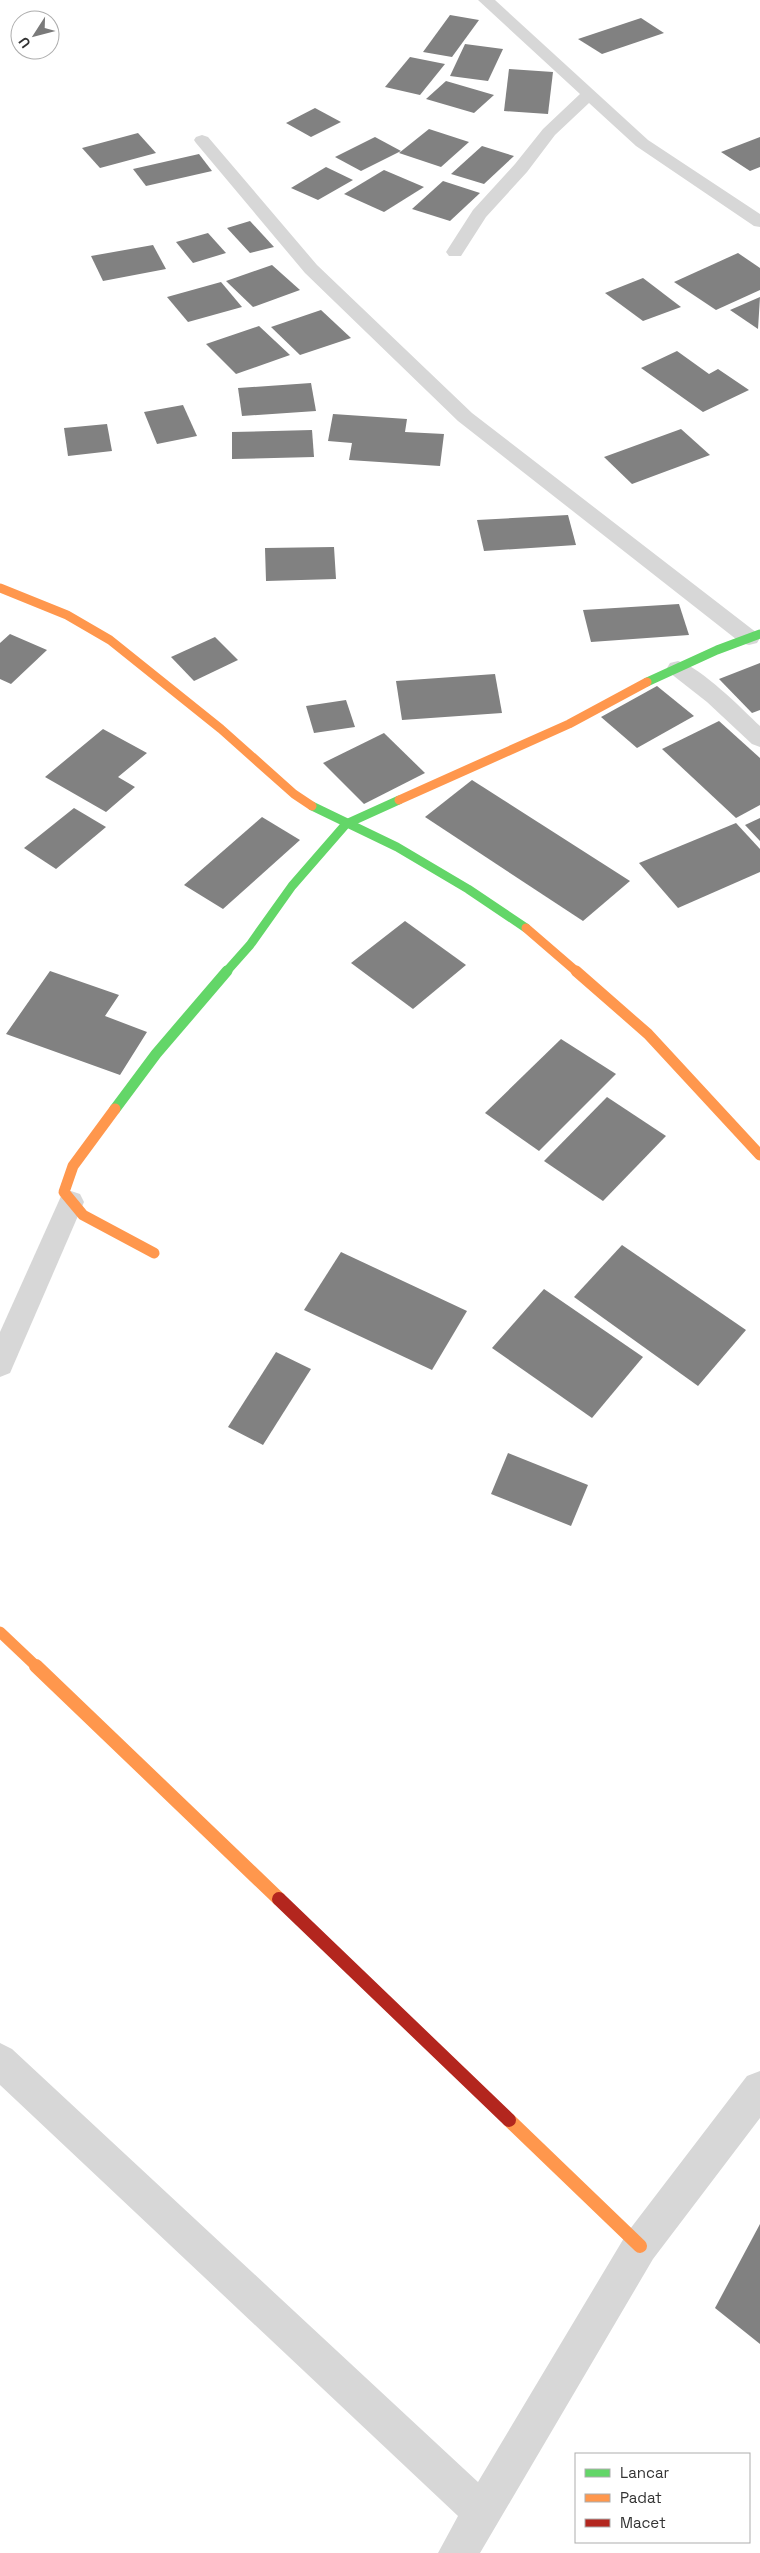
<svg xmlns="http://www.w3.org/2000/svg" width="760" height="2553" font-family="'Space Grotesk',sans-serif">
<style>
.building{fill:#818181}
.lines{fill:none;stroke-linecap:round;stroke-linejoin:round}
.street{fill:#d7d7d7;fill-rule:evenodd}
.fast-far1{stroke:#63d668;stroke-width:9}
.fast{stroke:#63d668;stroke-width:11}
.slow-far2{stroke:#ff974d;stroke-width:9}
.slow-far1{stroke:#ff974d;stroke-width:11}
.slow{stroke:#ff974d;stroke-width:14}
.jam{stroke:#b3261e;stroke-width:14}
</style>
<rect width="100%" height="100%" fill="#fff"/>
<g class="building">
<polygon points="450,15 479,20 452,57 423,52"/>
<polygon points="641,18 664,33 602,54 578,39"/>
<polygon points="465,44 503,49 488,81 450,76"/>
<polygon points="410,57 445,64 420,95 385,87"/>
<polygon points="509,69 553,72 548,114 504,111"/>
<polygon points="446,81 494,95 474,113 426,99"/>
<polygon points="315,108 341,122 311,137 286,123"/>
<polygon points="429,129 469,142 441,167 399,153"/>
<polygon points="138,133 156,153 100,168 82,148"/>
<polygon points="375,137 401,151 361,171 335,157"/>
<polygon points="760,137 760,167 750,171 721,152"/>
<polygon points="482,146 514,156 484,184 451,174"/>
<polygon points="199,154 212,171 146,186 133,169"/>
<polygon points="326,167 353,180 318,200 291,188"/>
<polygon points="384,170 424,187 384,212 344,194"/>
<polygon points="443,181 480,193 450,221 412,209"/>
<polygon points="250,221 274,247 250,253 227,228"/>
<polygon points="208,233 226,253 193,263 176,242"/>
<polygon points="153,245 166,269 103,281 91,256"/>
<polygon points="738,253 760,268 760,290 716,310 674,282"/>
<polygon points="272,265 300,290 253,307 226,281"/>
<polygon points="643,278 681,307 643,321 605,293"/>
<polygon points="221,282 242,307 188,322 167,297"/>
<polygon points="760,297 758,329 730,310"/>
<polygon points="321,310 351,338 300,355 271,327"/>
<polygon points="259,326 290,355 236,374 206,344"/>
<polygon points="677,351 709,374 718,369 749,390 703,412 641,368"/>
<polygon points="311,383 316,411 242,416 238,388"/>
<polygon points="183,405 197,436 157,444 144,412"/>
<polygon points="333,414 407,419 405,432 444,434 440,466 349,460 352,443 328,441"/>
<polygon points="107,424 112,451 68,456 64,428"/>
<polygon points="681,429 710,455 632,484 604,457"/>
<polygon points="312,430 314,457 232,459 232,432"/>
<polygon points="568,515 576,545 484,551 477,520"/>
<polygon points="334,547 336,579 266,581 265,548"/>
<polygon points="679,604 689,635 591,642 583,610"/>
<polygon points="10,634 47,650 11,684 0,679 0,643"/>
<polygon points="215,637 238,660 194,681 171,657"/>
<polygon points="760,663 760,710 752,713 719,679"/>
<polygon points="495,674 502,713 402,720 396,681"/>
<polygon points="657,686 694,716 637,748 601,717"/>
<polygon points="346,700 355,727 314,733 306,706"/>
<polygon points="719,721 760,758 760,805 736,818 662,749"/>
<polygon points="103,729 147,753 118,777 135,787 106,812 45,777"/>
<polygon points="384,733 425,773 364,804 323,763"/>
<polygon points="472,780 630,881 583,921 425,817"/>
<polygon points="74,808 106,827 56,869 24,848"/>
<polygon points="262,817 300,840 223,909 184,885"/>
<polygon points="760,818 760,841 745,825"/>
<polygon points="736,823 760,849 760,872 678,908 639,863"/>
<polygon points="405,921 466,965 413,1009 351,963"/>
<polygon points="50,971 119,995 105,1016 147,1032 120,1075 6,1034"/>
<polygon points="561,1039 616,1074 539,1151 485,1113"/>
<polygon points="607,1097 666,1136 603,1201 544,1161"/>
<polygon points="622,1245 746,1330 698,1386 574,1297"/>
<polygon points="341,1252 467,1311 432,1370 304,1310"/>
<polygon points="544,1289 643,1357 592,1418 492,1348"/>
<polygon points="276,1352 311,1369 263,1445 228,1427"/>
<polygon points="508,1453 588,1485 571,1526 491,1494"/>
<polygon points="760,2224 760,2344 715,2308"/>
</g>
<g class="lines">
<g class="street">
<polygon points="478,0 495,0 648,140 760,214 760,227 754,226 636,146 589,103 555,135 527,172 486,217 461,256 449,256 446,252 473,210 515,164 543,129 580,94"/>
<polygon points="202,135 208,137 317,265 472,413 757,633 760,638 757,643 749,645 741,643 458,421 305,273 196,143 194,140 196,137"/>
<path d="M678 661C702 668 741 708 760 726V747L752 744 707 702 670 673 667 668 670 663Z"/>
<polygon points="71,1191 80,1194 84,1202 10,1373 0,1377 0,1332 62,1194"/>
<polygon points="0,2043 12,2049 478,2482 627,2233 747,2076 760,2071 760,2118 653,2259 480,2553 438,2553 458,2516 0,2085"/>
</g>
<g class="fast-far1">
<polyline points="647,682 717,650 760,634"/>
<polyline points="312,806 397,847 468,889 526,928"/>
<polyline points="226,972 250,945 292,886 346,824 399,800"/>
</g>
<polyline class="fast" points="115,1109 156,1054 227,971"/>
<g class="slow-far2">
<polyline points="0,588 67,615 110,640 221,729 294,794 312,806"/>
<polyline points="399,800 569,724 647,682"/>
<polyline points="526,928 577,972"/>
</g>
<g class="slow-far1">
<polyline points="576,971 648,1034 760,1155"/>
<polyline points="115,1109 73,1166 64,1192 83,1215 154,1253"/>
<polyline points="0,1632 37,1667"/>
</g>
<g class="slow">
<polyline points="36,1666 279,1899"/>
<polyline points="509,2120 640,2246"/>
</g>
<polyline class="jam" points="279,1899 509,2120"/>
</g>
<rect x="575" y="2453" width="175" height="90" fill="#ffffff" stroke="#adadad"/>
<rect x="585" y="2469" width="25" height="8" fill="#63d668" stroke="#adadad"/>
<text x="620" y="2478" font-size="15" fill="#333333">Lancar</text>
<rect x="585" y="2494" width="25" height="8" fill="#ff974d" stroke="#adadad"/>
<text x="620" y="2503" font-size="15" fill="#333333">Padat</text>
<rect x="585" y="2519" width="25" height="8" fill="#b3261e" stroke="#adadad"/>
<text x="620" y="2528" font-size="15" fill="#333333">Macet</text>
<g transform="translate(35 35) rotate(234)"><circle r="24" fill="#ffffff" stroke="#adadad"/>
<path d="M0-4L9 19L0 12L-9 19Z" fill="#7a7a7a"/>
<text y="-8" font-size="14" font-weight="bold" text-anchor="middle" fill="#333333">U</text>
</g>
</svg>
